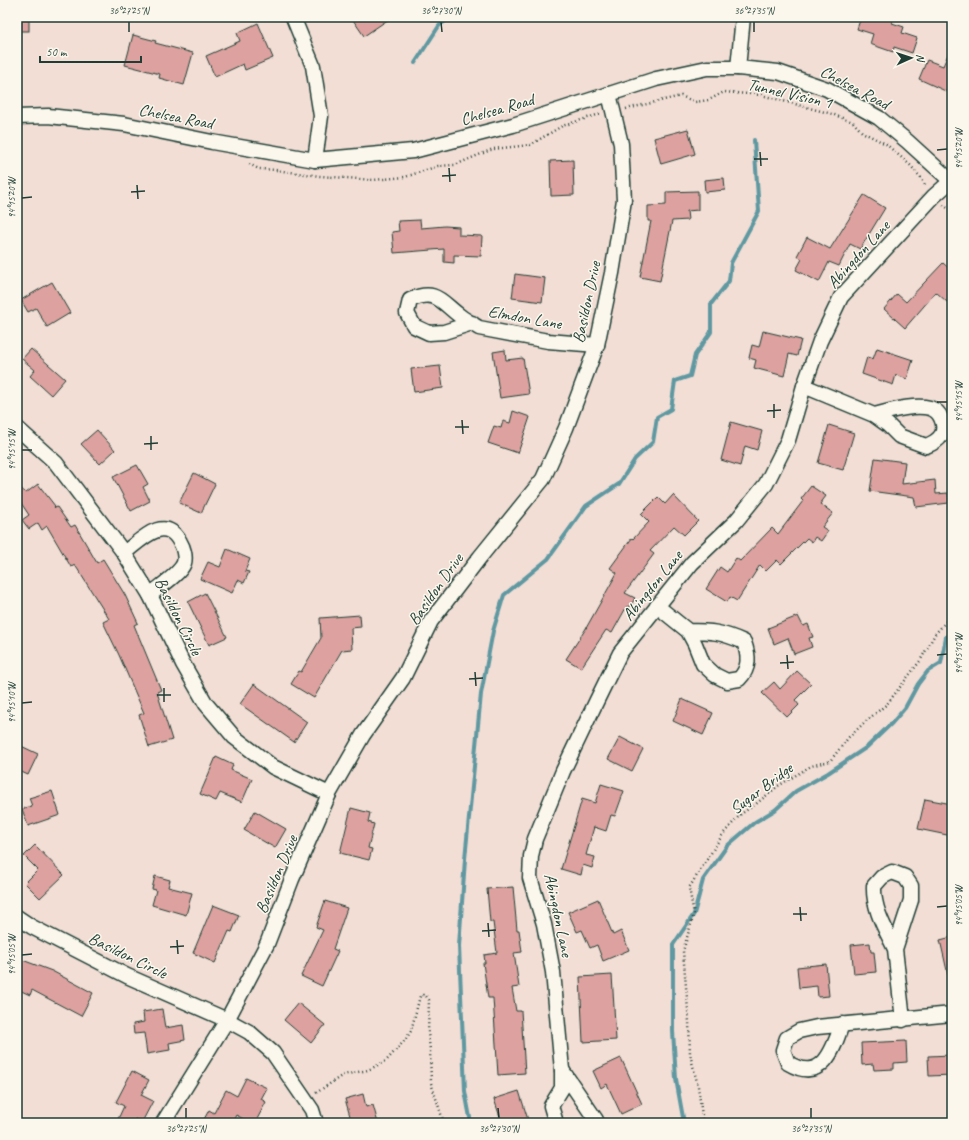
<svg xmlns="http://www.w3.org/2000/svg" width="969" height="1140" font-family="Caveat,sans-serif">
<style>
.lines{fill:none;stroke-linecap:round;stroke-linejoin:round}
.stream{stroke:#5f98a1;stroke-width:4}
.building{fill:#dda29f;stroke:#1f3d34}
.minor-casing{stroke:#1f3d34;stroke-width:17}
.path{stroke:#1f3d34;stroke-width:2.5;stroke-dasharray:1 3;stroke-linecap:butt}
.minor{stroke:#fbf7ec;stroke-width:14}
.ticks{fill:none;stroke:#1f3d34;stroke-width:1.5}
.labels{text-anchor:middle;stroke-width:3;stroke-linejoin:round;paint-order:stroke}
.street-label{font-size:17px;fill:#1f3d34;stroke:#fbf7ec}
.neatline{fill:none;stroke:#1f3d34;stroke-width:1.5}
.ticks-label{font-size:10px;text-anchor:middle;fill:#1f3d34}
</style>
<rect width="100%" height="100%" fill="#f2ded5"/>
<filter id="ink" filterUnits="userSpaceOnUse"><feTurbulence type="fractalNoise" baseFrequency=".025" numOctaves="2"/><feDisplacementMap in="SourceGraphic" scale="8" xChannelSelector="R" yChannelSelector="G"/><feConvolveMatrix kernelMatrix="1 2 1 2 8 2 1 2 1" color-interpolation-filters="sRGB"/></filter>
<g filter="url(#ink)">
<g class="lines">
<g class="stream">
<polyline points="415,63 439,26 450,17"/>
<polyline points="471,1123 465,1091 459,946 465,859 481,694 493,631 504,595 548,559 586,506 619,484 635,459 653,442 657,417 671,409 675,381 690,376 695,355 711,332 711,304 729,281 731,263 759,211 754,140"/>
<polyline points="684,1123 676,1079 673,1031 673,945 694,914 703,880 727,846 755,822 775,810 796,791 828,773 867,747 892,723 905,708 918,684 928,671 941,663 946,637 952,631"/>
</g>
</g>
<g class="building">
<rect x="17" y="17" width="12" height="14"/>
<polygon points="351,17 392,17 364,36"/>
<polygon points="861,17 894,17 892,23 904,27 902,33 917,38 912,53 894,47 893,52 870,44 873,34 857,29"/>
<polygon points="258,23 273,58 245,70 243,64 215,77 206,56 240,41 237,33"/>
<polygon points="133,35 156,41 155,43 193,53 184,85 159,78 160,74 125,65"/>
<polygon points="952,45 952,94 919,79 927,60 943,66"/>
<polygon points="688,129 695,154 661,164 654,138"/>
<polygon points="573,160 574,195 551,196 550,161"/>
<polygon points="724,178 725,190 705,192 704,180"/>
<polygon points="698,191 698,210 687,211 688,220 672,221 660,281 640,277 651,221 648,221 648,206 666,205 666,192"/>
<polygon points="864,195 885,208 860,249 850,244 839,266 829,262 819,282 796,270 802,259 797,256 807,237 830,249"/>
<polygon points="420,220 421,228 445,226 459,227 459,235 482,236 481,256 454,255 454,263 444,262 444,249 394,253 392,232 399,231 398,221"/>
<polygon points="943,263 952,271 952,296 947,302 936,292 905,328 884,309 897,294 906,302"/>
<polygon points="515,274 545,278 542,302 512,298"/>
<polygon points="52,282 70,313 47,327 36,308 28,312 21,300"/>
<polygon points="763,331 801,340 797,356 789,354 784,376 754,368 756,360 749,358 752,345 759,347"/>
<polygon points="877,348 913,360 907,379 896,375 893,385 862,374 867,357 873,359"/>
<polygon points="31,349 65,379 51,395 30,376 35,370 22,359"/>
<polygon points="505,350 506,360 523,358 529,394 500,398 493,352"/>
<polygon points="440,366 443,388 414,392 411,369"/>
<polygon points="513,411 530,417 518,453 488,443 494,426 501,428 503,421 510,423"/>
<polygon points="731,422 762,431 757,450 745,446 740,466 721,460"/>
<polygon points="829,425 854,433 843,470 818,463"/>
<polygon points="97,430 115,450 100,464 81,444"/>
<polygon points="875,458 905,462 902,484 935,480 936,494 948,493 949,503 916,507 914,497 870,491"/>
<polygon points="137,465 148,484 143,487 150,501 131,511 113,477"/>
<polygon points="194,473 215,484 201,513 179,503"/>
<polygon points="38,484 55,506 54,507 55,508 57,507 71,527 75,525 97,563 103,559 125,595 138,623 134,625 161,690 157,692 172,740 149,747 139,715 144,713 119,655 103,622 109,619 75,565 71,567 47,526 42,530 38,523 29,529 22,520 29,515 17,497 17,485 26,493"/>
<polygon points="811,486 826,496 820,504 833,513 822,527 828,531 821,541 815,537 812,542 807,538 781,564 777,560 766,571 760,565 737,601 730,597 727,602 706,589 720,567 727,572 736,558 740,561 772,528 778,534 803,501 801,499"/>
<polygon points="673,495 698,521 684,535 674,526 650,551 654,554 625,593 635,598 630,607 627,606 612,633 606,630 581,668 566,659 585,630 617,573 610,568 632,538 633,539 649,522 641,514 658,497 665,504"/>
<polygon points="227,549 250,559 245,571 249,572 244,583 238,580 232,593 200,579 208,562 220,567"/>
<polygon points="205,593 227,637 209,645 188,602"/>
<polygon points="360,615 361,627 351,628 352,649 342,650 314,698 291,684 299,671 301,672 321,638 320,618"/>
<polygon points="798,616 803,626 808,624 813,637 809,638 812,647 794,654 788,638 774,644 768,628"/>
<polygon points="797,671 811,684 795,700 799,705 787,717 762,693 774,682 780,689"/>
<polygon points="254,684 307,722 294,742 240,704"/>
<polygon points="682,699 713,713 703,735 673,721"/>
<polygon points="620,737 643,749 632,771 608,759"/>
<polygon points="17,744 38,754 28,775 17,770"/>
<polygon points="216,757 233,765 231,770 252,779 242,802 220,793 216,801 200,794"/>
<polygon points="601,784 624,791 615,816 611,815 606,831 594,827 586,855 595,857 592,868 583,865 581,875 561,869 582,799 595,803"/>
<polygon points="52,791 60,815 28,826 22,809 32,806 29,798"/>
<polygon points="925,799 952,804 952,836 918,829"/>
<polygon points="351,808 370,813 368,822 374,824 368,848 372,849 369,860 340,853"/>
<polygon points="255,811 286,829 275,848 244,830"/>
<polygon points="35,845 64,875 40,898 25,883 38,870 24,856"/>
<polygon points="155,876 170,880 168,887 192,893 186,915 152,905 156,890 152,889"/>
<polygon points="513,887 517,930 519,930 522,952 514,953 519,987 512,988 516,1011 521,1011 525,1073 498,1075 493,998 488,998 483,963 485,963 484,955 497,953 493,922 490,922 487,889"/>
<polygon points="598,899 613,935 621,931 629,950 603,961 597,945 590,948 582,930 577,932 568,912"/>
<polygon points="325,901 347,908 333,949 338,951 322,986 301,976 323,930 316,927"/>
<polygon points="213,905 239,915 232,932 229,931 215,963 193,953"/>
<polygon points="952,937 952,974 948,975 940,940"/>
<polygon points="870,943 871,952 874,952 876,972 854,974 851,945"/>
<polygon points="17,958 52,971 93,993 81,1016 32,990 30,995 17,989"/>
<polygon points="826,964 829,996 818,997 817,986 799,988 797,967"/>
<polygon points="612,975 616,1040 583,1042 580,977"/>
<polygon points="298,1003 325,1025 311,1043 284,1020"/>
<polygon points="162,1009 165,1028 183,1025 185,1040 169,1043 170,1050 147,1054 144,1033 134,1034 133,1024 144,1022 143,1012"/>
<polygon points="906,1041 907,1062 894,1063 894,1069 874,1070 873,1064 862,1065 861,1043"/>
<polygon points="952,1055 952,1075 929,1076 928,1056"/>
<polygon points="621,1058 642,1104 621,1114 607,1084 601,1088 593,1071"/>
<polygon points="132,1071 149,1080 141,1095 153,1101 142,1122 135,1119 133,1123 126,1123 118,1119 124,1106 116,1102"/>
<polygon points="246,1078 267,1088 261,1099 266,1102 255,1123 251,1123 236,1115 232,1123 202,1123 209,1110 214,1113 226,1090 237,1096"/>
<polygon points="519,1091 529,1123 502,1123 494,1099"/>
<polygon points="363,1094 366,1107 373,1105 378,1123 352,1123 345,1099"/>
</g>
<g class="lines">
<defs>
<g id="minor">
<polyline points="293,17 313,66 321,116 315,160"/>
<polyline points="738,68 743,17"/>
<polyline points="17,117 48,116 124,124 212,142 315,160 413,151 513,125 656,79 707,68 738,68 778,72 827,89 879,118 907,141 952,182"/>
<path d="M472 323 444 332 429 333 414 326 407 313 410 300C436 288 441 302 460 316 466 321 473 324 479 328L548 341 597 345"/>
<path d="M804 386 874 415 888 425 899 436 926 446C939 441 948 433 941 418 939 413 936 410 930 408 913 404 891 411 874 415"/>
<polyline points="17,428 56,463 124,553 150,595 183,664 206,704 234,737 273,767 329,794"/>
<path d="M124 553C140 541 164 513 180 542 183 547 186 556 184 563 180 574 159 587 150 595"/>
<path d="M657 606 688 631 695 644 703 664 715 675 727 681 739 679C750 668 749 656 744 642 722 632 711 631 688 631"/>
<polyline points="17,917 32,927 127,976 227,1020 249,1032 273,1053 312,1110 316,1123"/>
<path d="M895 949C885 928 873 909 874 886L882 877 892 872 905 877 911 886V900L895 949 903 1020"/>
<path d="M842 1024C833 1051 822 1083 788 1063L783 1050 787 1038 799 1031 817 1027 952 1014"/>
<polyline points="562,1070 596,1120 596,1123"/>
<polyline points="163,1123 227,1020 267,944 292,879 329,794 363,735 403,678 431,621 480,557 543,479 566,428 597,345 612,273 624,200 621,144 609,94"/>
<polyline points="556,1123 551,1106 562,1088 562,1070 553,972 544,924 530,878 531,856 535,839 563,771 597,700 620,653 692,563 736,521 766,484 788,440 804,386 820,341 841,297 934,196 951,181"/>
</g>
</defs>
<use href="#minor" class="minor-casing"/>
<g class="path">
<polyline points="626,109 681,96 695,102 709,100 724,92 761,95 832,114 853,122 862,132 886,144 910,165 922,179 926,187"/>
<polyline points="249,164 259,169 275,170 320,176 373,180 405,177 438,166 455,165 493,149 530,145 562,126 600,114"/>
<polyline points="943,205 952,211"/>
<polyline points="316,1093 343,1075 368,1070 386,1061 406,1039 411,1031 420,996 423,995 426,996 429,1000 428,1033 430,1050 431,1083 444,1123"/>
<polyline points="703,1123 698,1086 690,1054 689,1022 683,951 694,914 689,888 723,834 741,814 756,804 778,786 811,766 830,761 849,737 866,721 887,704 920,661 935,634 952,615"/>
</g>
<use href="#minor" class="minor"/>
</g>
</g>
<path class="ticks" d="M129 22V32M441 22 442 32M754 22V32M937 150 947 149M760 152 761 166M754 159H768M449 168 450 182M442 176 456 175M137 185 138 199M131 192 145 191M22 198 32 197M937 402H947M774 404V418M767 411 781 410M462 420 463 434M455 427H469M151 436V450M144 444 158 443M22 450H32M787 655 788 669M937 655 947 654M780 663 794 662M475 672 476 686M469 679 483 678M164 688V702M157 695H171M22 703 32 702M800 907 801 921M937 907 947 906M793 914H807M488 923 489 937M482 931 496 930M177 940 178 954M170 947 184 946M22 955 32 954M186 1108V1118M498 1108 499 1118M811 1108V1118"/>
<g class="labels">
<g class="street-label">
<text transform="translate(855 87) rotate(28)" y="6">Chelsea Road</text>
<text transform="translate(790 93) rotate(13)" y="6">Tunnel Vision 1</text>
<text transform="translate(497 109) rotate(-16)" y="6">Chelsea Road</text>
<text transform="translate(176 116) rotate(11)" y="6">Chelsea Road</text>
<text transform="translate(858 254) rotate(-48)" y="6">Abingdon Lane</text>
<text transform="translate(586 302) rotate(-78)" y="6">Basildon Drive</text>
<text transform="translate(525 317) rotate(10)" y="6">Elmdon Lane</text>
<text transform="translate(652 585) rotate(-51)" y="6">Abingdon Lane</text>
<text transform="translate(435 589) rotate(-55)" y="6">Basildon Drive</text>
<text transform="translate(179 616) rotate(63)" y="6">Basildon Circle</text>
<text transform="translate(761 788) rotate(-37)" y="6">Sugar Bridge</text>
<text transform="translate(276 874) rotate(-67)" y="6">Basildon Drive</text>
<text transform="translate(559 915) rotate(78)" y="6">Abingdon Lane</text>
<text transform="translate(128 955) rotate(26)" y="6">Basildon Circle</text>
</g>
</g>
<rect width="969" height="1140" fill="none" stroke="#fbf7ec" stroke-width="44"/>
<g transform="translate(911 58) rotate(87)" stroke="#fbf7ec" stroke-width="3" paint-order="stroke">
<path d="M0-3L7 15L0 10L-7 15Z" fill="#1f3d34"/>
<text y="-6" font-size="11" font-weight="bold" text-anchor="middle" fill="#1f3d34">N</text>
</g>
<path d="M40 56v6h101v-6" fill="none" stroke="#1f3d34" stroke-width="2"/>
<text x="46" y="56" font-size="12" fill="#1f3d34" stroke="#fbf7ec" stroke-width="3" paint-order="stroke">50 m</text>
<rect x="22" y="22" width="925" height="1096" class="neatline"/>
<g class="ticks-label">
<text x="129" y="14">36°27'25"N</text>
<text x="441" y="14">36°27'30"N</text>
<text x="754" y="14">36°27'35"N</text>
<text transform="translate(958 149) rotate(-90)" y="4">94°15'20"W</text>
<text transform="translate(11 198) rotate(-90)" y="4">94°15'20"W</text>
<text transform="translate(958 402) rotate(-90)" y="4">94°15'15"W</text>
<text transform="translate(11 450) rotate(-90)" y="4">94°15'15"W</text>
<text transform="translate(958 654) rotate(-90)" y="4">94°15'10"W</text>
<text transform="translate(11 703) rotate(-90)" y="4">94°15'10"W</text>
<text transform="translate(958 906) rotate(-90)" y="4">94°15'05"W</text>
<text transform="translate(11 955) rotate(-90)" y="4">94°15'05"W</text>
<text x="186" y="1132">36°27'25"N</text>
<text x="499" y="1132">36°27'30"N</text>
<text x="811" y="1132">36°27'35"N</text>
</g>
</svg>
